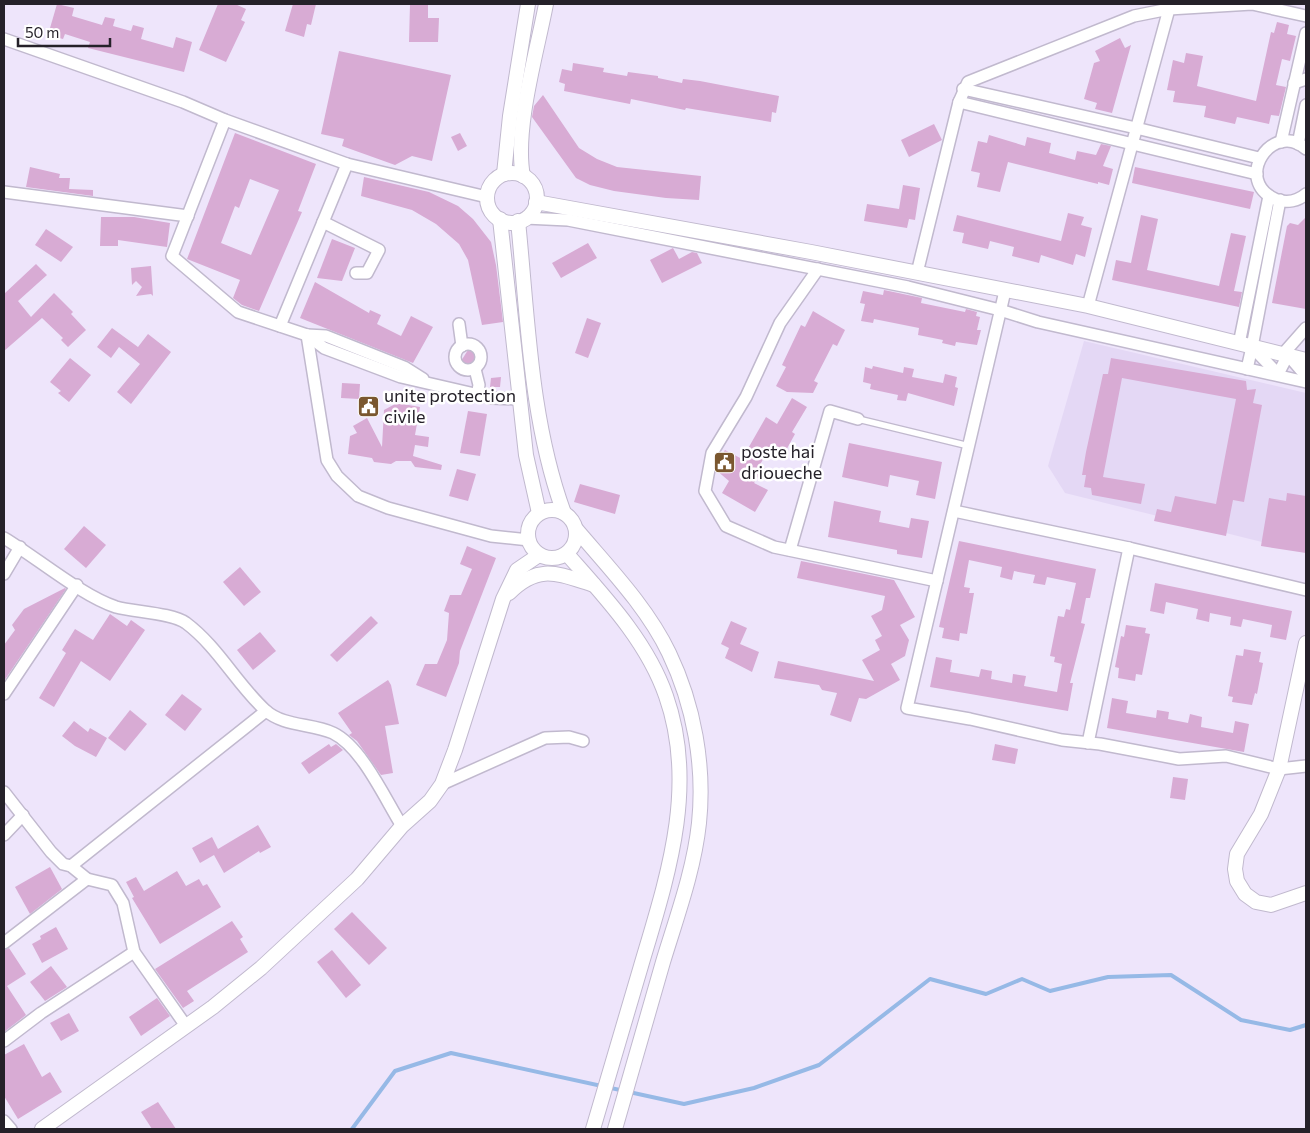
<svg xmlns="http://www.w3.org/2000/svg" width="1310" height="1133" font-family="Commissioner,sans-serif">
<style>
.built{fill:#e4d8f5}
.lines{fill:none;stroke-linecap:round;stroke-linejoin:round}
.stream{stroke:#96b9e6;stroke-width:4}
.building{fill:#d8abd4;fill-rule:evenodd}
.service-casing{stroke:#c1b9ce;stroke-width:8}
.minor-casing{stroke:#c1b9ce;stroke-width:14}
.tertiary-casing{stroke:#c1b9ce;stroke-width:16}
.service{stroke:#fff;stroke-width:5.5}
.minor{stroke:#fff;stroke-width:11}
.tertiary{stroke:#fff;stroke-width:14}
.labels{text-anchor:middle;stroke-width:5;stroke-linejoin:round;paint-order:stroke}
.poi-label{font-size:18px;fill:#252129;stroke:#fff;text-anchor:start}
</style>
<rect width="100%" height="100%" fill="#eee5fb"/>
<polygon class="built" points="1084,341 1306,393 1306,553 1065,493 1048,466"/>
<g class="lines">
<polyline class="stream" points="352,1129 395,1071 451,1053 684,1104 754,1088 819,1065 930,979 986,994 1022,979 1050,991 1108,977 1171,975 1241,1020 1290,1030 1306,1025"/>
</g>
<g class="building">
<polygon points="57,4 74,8 72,16 102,25 105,17 115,19 113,26 131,31 133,25 144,28 141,39 173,48 176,37 192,42 184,72 88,48 90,42 65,34 63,39 48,35"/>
<polygon points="218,4 235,4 246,9 241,20 245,22 226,62 199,50"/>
<polygon points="293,4 316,4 311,25 307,24 304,37 285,31"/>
<polygon points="410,4 428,4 428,18 439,18 438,42 409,42"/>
<polygon points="1277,22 1289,25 1287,34 1296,36 1290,61 1282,59 1276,85 1286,87 1279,116 1271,115 1269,124 1237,117 1235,124 1204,117 1206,106 1173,102 1175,91 1167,90 1173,60 1184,63 1186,53 1203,56 1197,86 1256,101 1271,32 1274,33"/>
<polygon points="1120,38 1125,48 1131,45 1112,113 1095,109 1097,103 1084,99 1094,63 1100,61 1095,51"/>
<polygon points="339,51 451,75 432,161 412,156 395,165 342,146 344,139 321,134"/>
<polygon points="573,63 604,68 603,72 627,76 628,72 658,76 658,78 682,83 683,79 700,81 779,96 776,113 772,112 771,122 686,108 685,110 631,99 630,104 564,91 565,84 559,82 562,69 572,71"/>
<polygon points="543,95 579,148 597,159 617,167 701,176 699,200 666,198 614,191 590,185 576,178 532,117 534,106"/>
<polygon points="934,124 942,140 909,157 901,140"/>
<path d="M235 133 316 164 298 211 302 212 259 311 242 305 233 298 240 280 187 259ZM250 179 279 190 251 255 221 243 235 206 239 208Z"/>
<polygon points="460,133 467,146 458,151 451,137"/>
<polygon points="989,135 1025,146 1027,137 1051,143 1049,153 1075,160 1077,151 1096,155 1101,144 1111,146 1103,166 1113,169 1109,185 1098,182 1098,184 1008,162 1000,192 977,187 980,173 971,171 978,141 987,143"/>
<polygon points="30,167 60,174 59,178 70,178 69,189 93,190 93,196 26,187"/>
<polygon points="1135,167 1254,192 1250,209 1132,183"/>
<polygon points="364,177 429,192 458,206 473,219 491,242 496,265 503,322 482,325 468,260 459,244 436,224 412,210 361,196"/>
<polygon points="903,185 920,188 915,220 909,219 907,228 864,221 867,204 899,209"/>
<polygon points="1068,213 1084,217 1081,225 1092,228 1085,257 1076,254 1073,265 1041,255 1039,263 1012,256 1014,247 990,241 988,249 962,243 964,233 953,231 957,215 1061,241"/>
<polygon points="1141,215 1158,219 1147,270 1219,286 1231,233 1246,236 1234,291 1242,292 1239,307 1112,280 1116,260 1131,263"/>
<polygon points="101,217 134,217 170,223 167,247 118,240 118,246 100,246"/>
<polygon points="1306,217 1306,309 1272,303 1287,226 1290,223 1298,225"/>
<polygon points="46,229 73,247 61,262 35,245"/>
<polygon points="332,239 355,248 342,281 317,278"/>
<polygon points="588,243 597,258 561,278 552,263"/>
<polygon points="673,248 679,259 692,252 697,253 702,263 662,283 650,260"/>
<polygon points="36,264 47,275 18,301 31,317 54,293 73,312 71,314 86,330 68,347 61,340 63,338 42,318 4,351 4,294"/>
<polygon points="151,266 153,296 151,294 136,296 142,287 136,281 132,285 131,268"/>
<polygon points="315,282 369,313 370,310 381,315 377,324 401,336 411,316 433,327 413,363 300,318"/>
<polygon points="884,290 922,298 921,303 965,312 966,309 977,312 976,316 980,317 977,330 981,330 977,345 956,342 955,346 942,343 943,340 918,335 919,328 874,319 873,323 861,321 865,304 860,303 863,291 883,295"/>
<polygon points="813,311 845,330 837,346 833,344 814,381 818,383 813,393 787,392 776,386 786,367 782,365 801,325 805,327"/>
<polygon points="587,318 601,323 588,358 575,353"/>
<polygon points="112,328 138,347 148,334 171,352 131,404 117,392 140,364 119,347 111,358 97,347"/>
<polygon points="468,350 478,354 474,362 469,365 461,361"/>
<polygon points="70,358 91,375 69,402 58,393 61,391 50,382"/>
<polygon points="1111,358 1246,381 1247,390 1256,389 1253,403 1262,405 1244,502 1233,500 1226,536 1154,521 1157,509 1171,512 1175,496 1216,504 1236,399 1122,378 1103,477 1145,484 1141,504 1092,495 1091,488 1084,487 1086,475 1082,475 1086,452 1103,374 1108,374"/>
<polygon points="873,366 903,373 904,367 914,369 912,377 943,383 945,374 957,377 955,387 958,388 954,406 908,393 906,401 897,400 898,395 870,389 871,384 863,382 865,367 872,369"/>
<polygon points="501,377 500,387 490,387 491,378"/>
<polygon points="342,383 360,384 359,399 341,398"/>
<polygon points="792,398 807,407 792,432 795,434 784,454 770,447 757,470 761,472 754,483 768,490 755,512 722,493 729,481 716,470 718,460 725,450 742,459 766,417 777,424"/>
<polygon points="397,403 420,407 415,435 429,437 428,447 415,445 413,456 442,465 441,470 415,467 411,461 396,461 391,464 374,462 372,458 348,454 350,436 357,433 353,426 367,418 382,447 384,410"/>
<polygon points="468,411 487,414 480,456 460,453"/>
<polygon points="849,443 942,462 935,499 916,495 919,481 890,475 888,487 842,477"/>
<polygon points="457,469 476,474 468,501 449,496"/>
<polygon points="580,484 620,495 615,514 574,502"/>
<polygon points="1287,493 1306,496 1306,553 1261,546 1269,498 1286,501"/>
<polygon points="834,501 881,511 879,522 909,528 911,518 929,521 922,558 897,554 897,550 828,537"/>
<polygon points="84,526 106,545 86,568 64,549"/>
<polygon points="959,541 1096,569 1090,598 1086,598 1081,623 1085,624 1070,683 1073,683 1068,711 930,687 936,657 952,660 950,672 979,677 981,669 992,671 991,679 1012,683 1013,674 1026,676 1024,686 1057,692 1062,664 1054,662 1055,657 1050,656 1058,616 1064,617 1066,609 1070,610 1076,583 1047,577 1045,585 1033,583 1035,575 1014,571 1012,580 1000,577 1002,567 969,560 964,587 970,588 969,593 974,593 967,634 960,633 959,641 942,638 944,628 939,627"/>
<polygon points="467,546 496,558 460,651 459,663 446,697 416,685 425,664 437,664 447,640 449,613 444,611 450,595 461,595 472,569 460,564"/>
<polygon points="801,561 894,580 915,617 900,625 909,640 905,656 891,664 900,680 866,699 859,698 851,722 830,715 837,693 822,690 819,685 774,678 778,661 874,681 862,660 880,650 875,640 882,636 871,616 882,610 885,596 797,578"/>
<polygon points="240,567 261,592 244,606 223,582"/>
<polygon points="1155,583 1292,611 1286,640 1270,637 1272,625 1243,619 1241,627 1230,625 1231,617 1210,613 1209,622 1196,619 1198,609 1166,602 1164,614 1150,611"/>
<polygon points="65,588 66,589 4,681 4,645 15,630 12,625 24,609"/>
<polygon points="110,614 127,626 131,620 145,630 110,681 81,661 54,707 39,698 66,653 62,650 75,629 93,640"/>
<polygon points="371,616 378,623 337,662 330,655"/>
<polygon points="731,621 747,628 740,644 759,652 752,672 725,658 729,648 721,644"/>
<polygon points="1126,625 1146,628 1145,633 1150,634 1142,675 1136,674 1135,681 1118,678 1119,668 1115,667 1121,636 1124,637"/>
<polygon points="260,632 276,651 253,670 237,650"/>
<polygon points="1244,649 1261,652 1259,662 1263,663 1257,694 1255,693 1252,705 1232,702 1233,697 1228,696 1236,655 1243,656"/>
<polygon points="388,680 391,685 399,724 385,726 393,773 381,775 357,741 349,735 352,733 338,713"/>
<polygon points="182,694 202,709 185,731 165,715"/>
<polygon points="1112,698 1128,701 1126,713 1156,718 1157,710 1169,712 1168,719 1188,723 1190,714 1202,717 1201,727 1233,733 1235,721 1249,724 1244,752 1107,728"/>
<polygon points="130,710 147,724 125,751 108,738"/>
<polygon points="74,721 88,732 90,728 107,738 96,757 75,746 62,736"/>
<polygon points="329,744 331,747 336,744 343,750 309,774 301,763"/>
<polygon points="995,744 1018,749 1015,764 992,760"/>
<polygon points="1173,777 1188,779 1185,800 1170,798"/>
<polygon points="258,825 271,847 260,853 259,851 224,873 214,855 200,863 192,848 212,837 218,849"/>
<polygon points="50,867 62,889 30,914 15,887"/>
<polygon points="177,871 186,886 199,879 203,886 207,884 221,907 160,944 132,898 134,897 126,882 136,877 144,891"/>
<polygon points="352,912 387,948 369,965 334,929"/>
<polygon points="232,921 243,937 240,939 248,952 187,991 194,1001 183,1008 155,969"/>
<polygon points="56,927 68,949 42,963 32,944 41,939 40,936"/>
<polygon points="9,948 26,974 7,986 26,1015 4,1032 4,950"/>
<polygon points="332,950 361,985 346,998 317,962"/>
<polygon points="51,966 67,987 45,1001 30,982"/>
<polygon points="157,998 170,1016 141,1036 129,1017"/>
<polygon points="69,1013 79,1031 61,1041 50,1023"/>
<polygon points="24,1044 42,1077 50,1072 62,1092 18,1119 4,1096 4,1055"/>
<polygon points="158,1102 176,1129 152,1129 141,1112"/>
</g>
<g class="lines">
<defs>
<polyline id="service" points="858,419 969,446"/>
<g id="minor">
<polyline points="4,39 183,102 225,120 347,164 487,197"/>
<polyline points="1294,83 1306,79"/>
<polyline points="963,89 1136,128 1259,158"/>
<polyline points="959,102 1257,174"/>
<polyline points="225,120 172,256 238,312 307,335 324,348 401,377 492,398 519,399"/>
<polyline points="1281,142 1306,33"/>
<polyline points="1298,144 1306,105"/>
<path d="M1306 149C1273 119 1231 181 1277 200 1287 203 1298 201 1306 194"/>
<polyline points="4,192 188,216"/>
<polyline points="525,218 568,220 908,287 1000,310 1038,322 1306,382"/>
<polyline points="323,222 379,250 367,273 356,273"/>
<polyline points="818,269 780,323 746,397 712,453 705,491 726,526 774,547 937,581"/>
<polyline points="917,273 959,102 968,82 1134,16 1169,9 1252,4 1306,16"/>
<polyline points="1005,291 907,708 970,719 1062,740 1100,744 1179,759 1226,756 1279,769 1306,766"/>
<polyline points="1088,306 1169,9"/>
<polyline points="459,324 462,346"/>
<polyline points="280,326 347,164"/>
<polyline points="307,335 327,460 337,476 358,496 388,508 491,536 529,540"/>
<polyline points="307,335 326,336 404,367 423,379"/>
<polyline points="1239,344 1269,196"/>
<circle cx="468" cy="357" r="13"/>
<polyline points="1252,347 1280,200"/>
<polyline points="1283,354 1306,328"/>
<polyline points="475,369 479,385 477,395"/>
<polyline points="1247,369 1252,347 1278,374 1288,355 1306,376"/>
<polyline points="954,511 1129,548 1306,590"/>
<path d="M4 538C36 557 82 596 116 607 134 612 172 613 186 623 218 647 236 683 265 710 284 727 311 723 333 733 362 747 385 799 402 826"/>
<polyline points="790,550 830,411 858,419"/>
<polyline points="4,574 20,547"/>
<polyline points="4,694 77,585"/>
<polyline points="1088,743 1129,548"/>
<polyline points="442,784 545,738 569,737 583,741"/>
<polyline points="4,792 51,852 63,864 71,866 87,879 112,885 123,903 134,952 186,1026"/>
<polyline points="4,835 23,815"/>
<polyline points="71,866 266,711"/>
<polyline points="4,943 87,879"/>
<polyline points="4,1041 41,1013 134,952"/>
<polyline points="4,1121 11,1129"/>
</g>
<g id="tertiary">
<circle cx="512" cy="198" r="25"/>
<polyline points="504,174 510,116 528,4"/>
<path d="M523 176C514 129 537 52 546 4"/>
<polyline points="536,202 811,252 1088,306 1306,360"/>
<polyline points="500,219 526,455 539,513"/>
<path d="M518 221C528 319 530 420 564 513"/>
<circle cx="552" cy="534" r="24"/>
<path d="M576 529C609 568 647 607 669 653 694 705 705 766 699 823 694 870 677 916 663 962 647 1018 631 1074 615 1129"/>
<path d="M567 554C604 596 647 641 666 696 698 787 667 878 641 966 625 1020 609 1075 593 1129"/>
<path d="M509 593C539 563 558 574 594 585"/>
<polyline points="1306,643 1279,769 1261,814 1237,854 1235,869 1237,881 1245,894 1256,902 1271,905 1306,893"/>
<polyline points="42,1129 213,1007 261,968 357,879 402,826 430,801 442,784 455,750 503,599 517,570 539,555"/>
</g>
</defs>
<use href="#service" class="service-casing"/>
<use href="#minor" class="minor-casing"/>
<use href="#tertiary" class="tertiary-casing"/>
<use href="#service" class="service"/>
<use href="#minor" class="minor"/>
<use href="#tertiary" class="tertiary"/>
</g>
<defs>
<symbol id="civic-square" viewBox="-11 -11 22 22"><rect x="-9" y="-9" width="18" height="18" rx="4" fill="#7a572f" stroke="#fff"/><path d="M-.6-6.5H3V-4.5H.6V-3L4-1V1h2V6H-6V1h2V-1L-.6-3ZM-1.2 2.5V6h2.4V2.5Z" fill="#fff"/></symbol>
</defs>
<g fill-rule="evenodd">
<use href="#civic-square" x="356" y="394" width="25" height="25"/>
<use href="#civic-square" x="712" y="450" width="25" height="25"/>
</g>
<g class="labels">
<g class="poi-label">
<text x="384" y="402">unite protection<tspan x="384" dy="21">civile</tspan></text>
<text x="741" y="458">poste hai<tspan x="741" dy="21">drioueche</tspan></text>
</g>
</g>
<rect width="1310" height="1133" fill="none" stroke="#252129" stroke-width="10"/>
<path d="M18 38v8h92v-8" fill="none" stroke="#252129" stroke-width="2.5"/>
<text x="25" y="38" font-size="15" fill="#252129" stroke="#ffffff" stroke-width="4" paint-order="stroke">50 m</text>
</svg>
